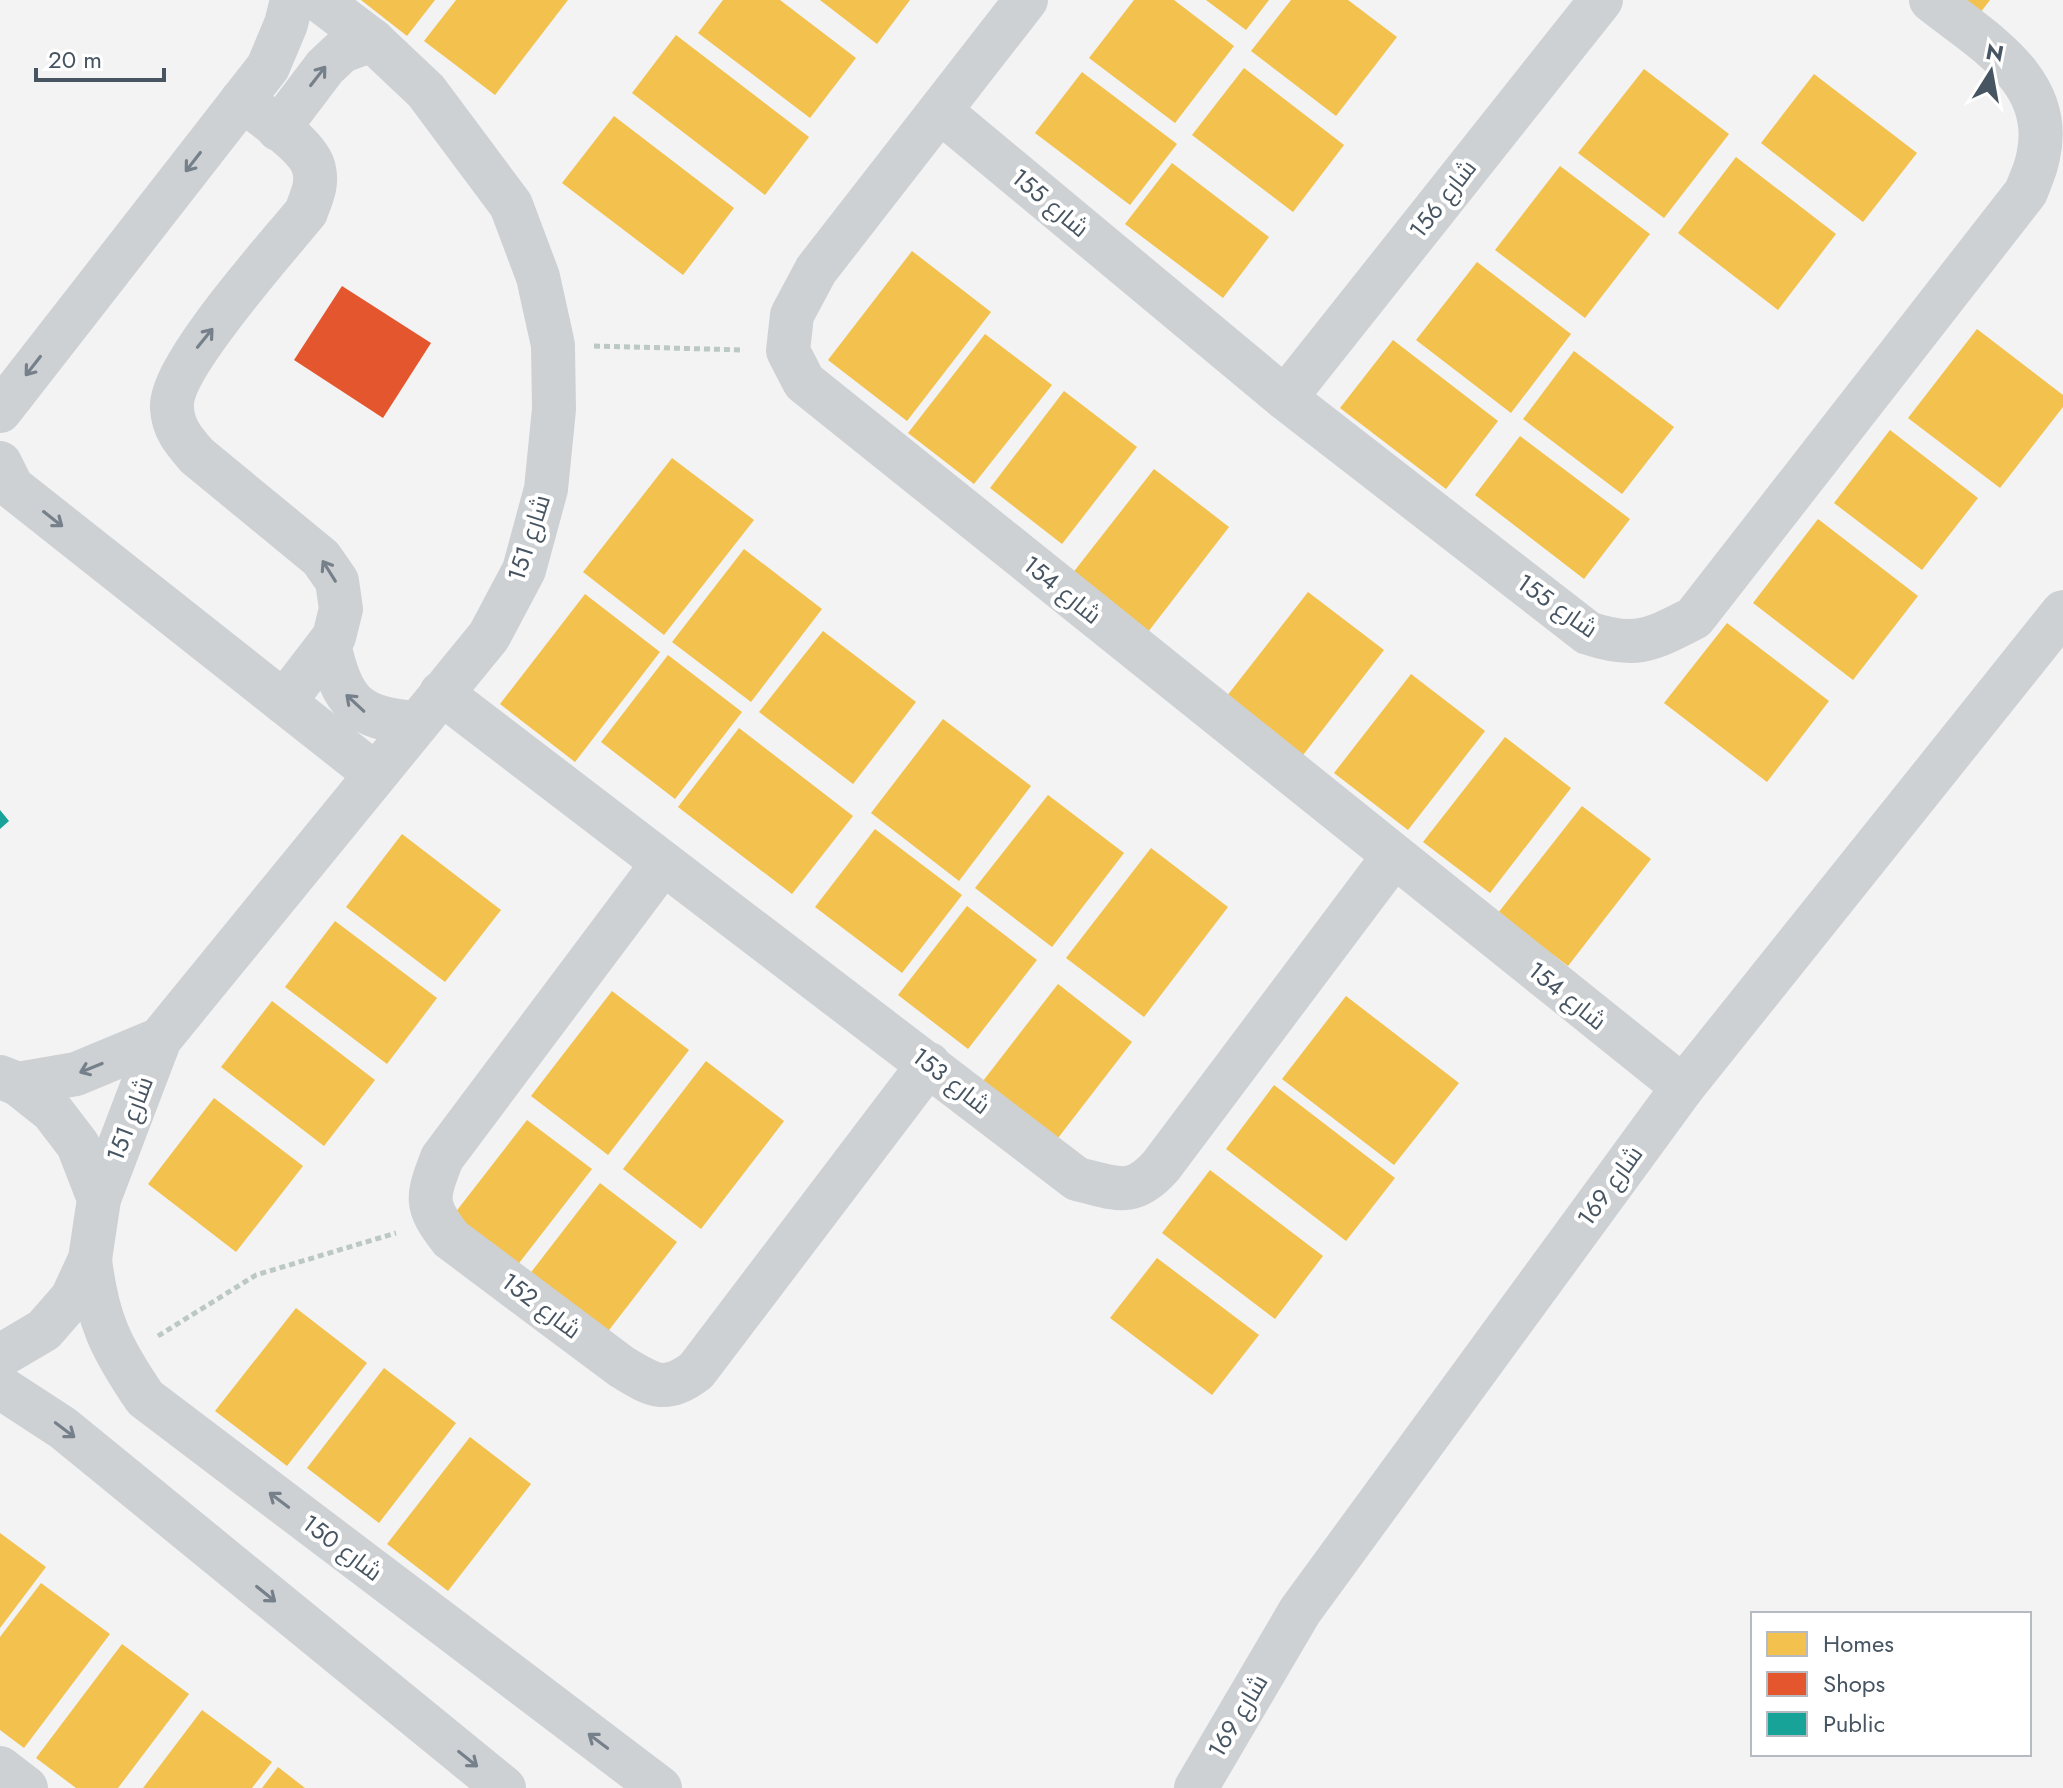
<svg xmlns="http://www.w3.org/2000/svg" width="2063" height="1788" font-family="Jost,Cairo,sans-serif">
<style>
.homes{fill:#f2c14e}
.shops{fill:#e4572e}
.public{fill:#17a398}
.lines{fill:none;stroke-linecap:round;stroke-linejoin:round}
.path{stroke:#bbc8c4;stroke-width:5;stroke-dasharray:6 4;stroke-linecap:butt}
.minor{stroke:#ced1d4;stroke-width:44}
.oneway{stroke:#76808a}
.labels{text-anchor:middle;stroke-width:8;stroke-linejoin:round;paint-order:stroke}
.street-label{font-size:24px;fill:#475562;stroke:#fff}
</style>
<rect width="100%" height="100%" fill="#f3f3f3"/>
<g class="homes">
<polygon points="361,0 435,0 407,36"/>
<polygon points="456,0 568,0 495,95 424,41"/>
<polygon points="723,0 780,0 856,58 810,118 698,33"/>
<polygon points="820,0 910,0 877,44"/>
<polygon points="1134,0 1174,0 1234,46 1175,123 1089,58"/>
<polygon points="1206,0 1269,0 1246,30"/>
<polygon points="1291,0 1348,0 1397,37 1336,116 1251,51"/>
<polygon points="1955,0 1990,0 1977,17"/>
<polygon points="676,35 809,137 765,195 632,93"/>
<polygon points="1244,68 1344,145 1293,212 1192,135"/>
<polygon points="1644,69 1729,134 1664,218 1578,153"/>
<polygon points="1082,72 1177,144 1130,205 1035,133"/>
<polygon points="1814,74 1917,153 1863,222 1761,143"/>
<polygon points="614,116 734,208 683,275 562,183"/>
<polygon points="1736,157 1836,234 1778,310 1678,233"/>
<polygon points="1172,163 1269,237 1223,298 1125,224"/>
<polygon points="1560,166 1650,234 1585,318 1495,250"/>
<polygon points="912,251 991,312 907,421 828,360"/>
<polygon points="1477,262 1571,334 1511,413 1416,340"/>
<polygon points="1977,329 2063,395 2063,407 2000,488 1908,418"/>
<polygon points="985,334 1052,385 974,484 908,433"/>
<polygon points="1393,340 1498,421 1446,489 1340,408"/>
<polygon points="1574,351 1674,427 1622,494 1523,419"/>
<polygon points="1064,391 1137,447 1062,544 990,488"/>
<polygon points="1890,430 1978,498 1922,570 1834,503"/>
<polygon points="1520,436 1630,519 1584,579 1475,495"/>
<polygon points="672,458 754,520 664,635 583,572"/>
<polygon points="1154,469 1229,527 1148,632 1072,574"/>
<polygon points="1818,519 1918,596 1853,680 1753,603"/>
<polygon points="744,549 822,609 751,702 672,642"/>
<polygon points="1308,592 1384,650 1300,759 1223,701"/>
<polygon points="585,594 660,652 575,762 500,704"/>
<polygon points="1727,623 1829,701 1767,782 1664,703"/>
<polygon points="823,631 916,702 853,784 759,712"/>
<polygon points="668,655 742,712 675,799 601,742"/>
<polygon points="1411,674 1485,731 1408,830 1334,773"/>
<polygon points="943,719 1031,786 959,881 871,813"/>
<polygon points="739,728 853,816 792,894 678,807"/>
<polygon points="1505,737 1571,788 1490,893 1423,842"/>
<polygon points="1048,795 1124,853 1052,947 975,888"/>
<polygon points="1582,806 1651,859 1568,966 1498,913"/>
<polygon points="875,829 962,895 902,973 815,907"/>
<polygon points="402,834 501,910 445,982 346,907"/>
<polygon points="1151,848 1228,907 1144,1017 1066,958"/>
<polygon points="967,906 1037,960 968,1049 898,995"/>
<polygon points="335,921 437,998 387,1064 285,987"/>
<polygon points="1058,984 1132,1042 1058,1138 983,1081"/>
<polygon points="612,991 689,1050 608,1155 531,1096"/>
<polygon points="1346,996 1459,1083 1394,1165 1282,1079"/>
<polygon points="272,1001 375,1080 324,1146 221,1067"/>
<polygon points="706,1061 784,1121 701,1229 623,1169"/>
<polygon points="1274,1085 1395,1178 1346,1241 1226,1149"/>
<polygon points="214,1098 303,1166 236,1252 148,1184"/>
<polygon points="527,1120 592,1169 516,1267 451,1218"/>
<polygon points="1210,1170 1323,1256 1275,1319 1162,1233"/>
<polygon points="600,1183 677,1242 599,1343 522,1284"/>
<polygon points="1157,1258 1259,1335 1212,1395 1110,1318"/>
<polygon points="296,1308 367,1363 287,1466 215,1411"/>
<polygon points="384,1368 456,1423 379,1523 307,1468"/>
<polygon points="470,1437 531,1484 448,1591 387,1544"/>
<polygon points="0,1533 46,1567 0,1628"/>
<polygon points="41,1583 110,1634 24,1748 0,1730 0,1637"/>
<polygon points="122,1644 189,1694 118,1788 76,1788 36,1758"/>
<polygon points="202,1710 272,1762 252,1788 143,1788"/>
<polygon points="278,1767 305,1788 262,1788"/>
</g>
<polygon class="shops" points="342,286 431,343 383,418 294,360"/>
<polygon class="public" points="0,810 9,821 0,829"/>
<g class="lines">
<g class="path">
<polyline points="594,346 744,350"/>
<polyline points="158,1336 256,1275 396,1233"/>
</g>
<g class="minor">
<polyline points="1026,0 816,270 792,315 788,351 804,382 1683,1087"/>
<path d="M242 100C262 116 309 145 314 169 318 185 311 198 306 212 276 249 169 367 172 408 173 429 184 441 197 456L321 558 337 581 341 609 334 637 284 702"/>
<path d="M940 111 1285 398 1588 633C1636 649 1651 640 1694 618L2026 192C2030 181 2036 169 2038 157 2056 80 1981 40 1931 0"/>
<polyline points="278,129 325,67 342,51 372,40"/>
<polyline points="1285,398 1601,0"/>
<polyline points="0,411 268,67 286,24 292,0"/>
<polyline points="0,463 12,487 375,774"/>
<path d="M329 644C342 702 356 719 417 723"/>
<path d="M441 693 1077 1179C1116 1188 1132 1199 1161 1166L1393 857"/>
<path d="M663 863 442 1158C427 1197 424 1205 451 1239L622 1367C653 1386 665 1394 696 1371L929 1064"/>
<polyline points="0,1077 18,1084 52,1111 78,1145 99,1199 90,1259 72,1298 44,1330 0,1356"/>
<polyline points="18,1084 76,1074 160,1039"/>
<polyline points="99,1199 160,1039 489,636 524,570 546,489 554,409 553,345 538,277 511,205 426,91 372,40 319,0"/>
<path d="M90 1259C97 1320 111 1348 145 1398L660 1788"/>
<polyline points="0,1387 63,1428 504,1788"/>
<polyline points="0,1768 26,1788"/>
<polyline points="1196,1788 1300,1611 1683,1087 2063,612"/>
</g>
</g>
<defs><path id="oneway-shaft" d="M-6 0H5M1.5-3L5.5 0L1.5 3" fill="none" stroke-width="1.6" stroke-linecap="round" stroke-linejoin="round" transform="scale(2)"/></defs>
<g class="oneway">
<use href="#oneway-shaft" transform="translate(318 76) rotate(-52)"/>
<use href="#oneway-shaft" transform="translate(193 162) rotate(128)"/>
<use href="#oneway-shaft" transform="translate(205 338) rotate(-51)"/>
<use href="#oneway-shaft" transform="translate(33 366) rotate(128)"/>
<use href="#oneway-shaft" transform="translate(53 519) rotate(38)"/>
<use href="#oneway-shaft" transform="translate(329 571) rotate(-122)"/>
<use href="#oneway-shaft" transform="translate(355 703) rotate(-137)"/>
<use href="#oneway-shaft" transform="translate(91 1068) rotate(158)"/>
<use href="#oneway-shaft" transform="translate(65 1430) rotate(37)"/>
<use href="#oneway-shaft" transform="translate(279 1500) rotate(-143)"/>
<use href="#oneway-shaft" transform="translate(266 1594) rotate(39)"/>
<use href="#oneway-shaft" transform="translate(598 1741) rotate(-143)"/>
<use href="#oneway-shaft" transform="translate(468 1759) rotate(39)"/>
</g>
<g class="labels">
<g class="street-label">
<text transform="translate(1443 199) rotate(-52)" y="8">شارع 156</text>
<text transform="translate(1050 203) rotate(40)" y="8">شارع 155</text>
<text transform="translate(529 538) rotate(-72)" y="8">شارع 151</text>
<text transform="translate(1062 590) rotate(39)" y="8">شارع 154</text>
<text transform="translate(1557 606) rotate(35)" y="8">شارع 155</text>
<text transform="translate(1567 996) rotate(39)" y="8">شارع 154</text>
<text transform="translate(951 1081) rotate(38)" y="8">شارع 153</text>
<text transform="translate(130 1119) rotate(-69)" y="8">شارع 151</text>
<text transform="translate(1610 1186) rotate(-54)" y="8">شارع 169</text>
<text transform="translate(541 1306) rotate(37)" y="8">شارع 152</text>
<text transform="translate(342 1548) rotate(37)" y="8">شارع 150</text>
<text transform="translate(1238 1716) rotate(-59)" y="8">شارع 169</text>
</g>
</g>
<rect x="1751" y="1612" width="280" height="144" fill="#ffffff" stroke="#b5bbc0" stroke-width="2"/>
<rect x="1767" y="1632" width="40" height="24" fill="#f2c14e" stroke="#b5bbc0" stroke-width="2"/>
<text x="1823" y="1652" font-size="24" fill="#475562">Homes</text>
<rect x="1767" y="1672" width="40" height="24" fill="#e4572e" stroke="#b5bbc0" stroke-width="2"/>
<text x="1823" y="1692" font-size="24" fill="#475562">Shops</text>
<rect x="1767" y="1712" width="40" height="24" fill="#17a398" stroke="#b5bbc0" stroke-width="2"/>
<text x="1823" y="1732" font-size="24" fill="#475562">Public</text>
<g transform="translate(1991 72) rotate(11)" stroke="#ffffff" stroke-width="6" paint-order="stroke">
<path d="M0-6L14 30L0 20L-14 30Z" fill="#475562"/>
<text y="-12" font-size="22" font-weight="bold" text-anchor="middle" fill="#475562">N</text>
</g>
<path d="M36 68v12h128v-12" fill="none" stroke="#475562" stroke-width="4"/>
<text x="48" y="68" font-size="24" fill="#475562" stroke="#ffffff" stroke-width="6" paint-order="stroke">20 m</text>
</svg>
